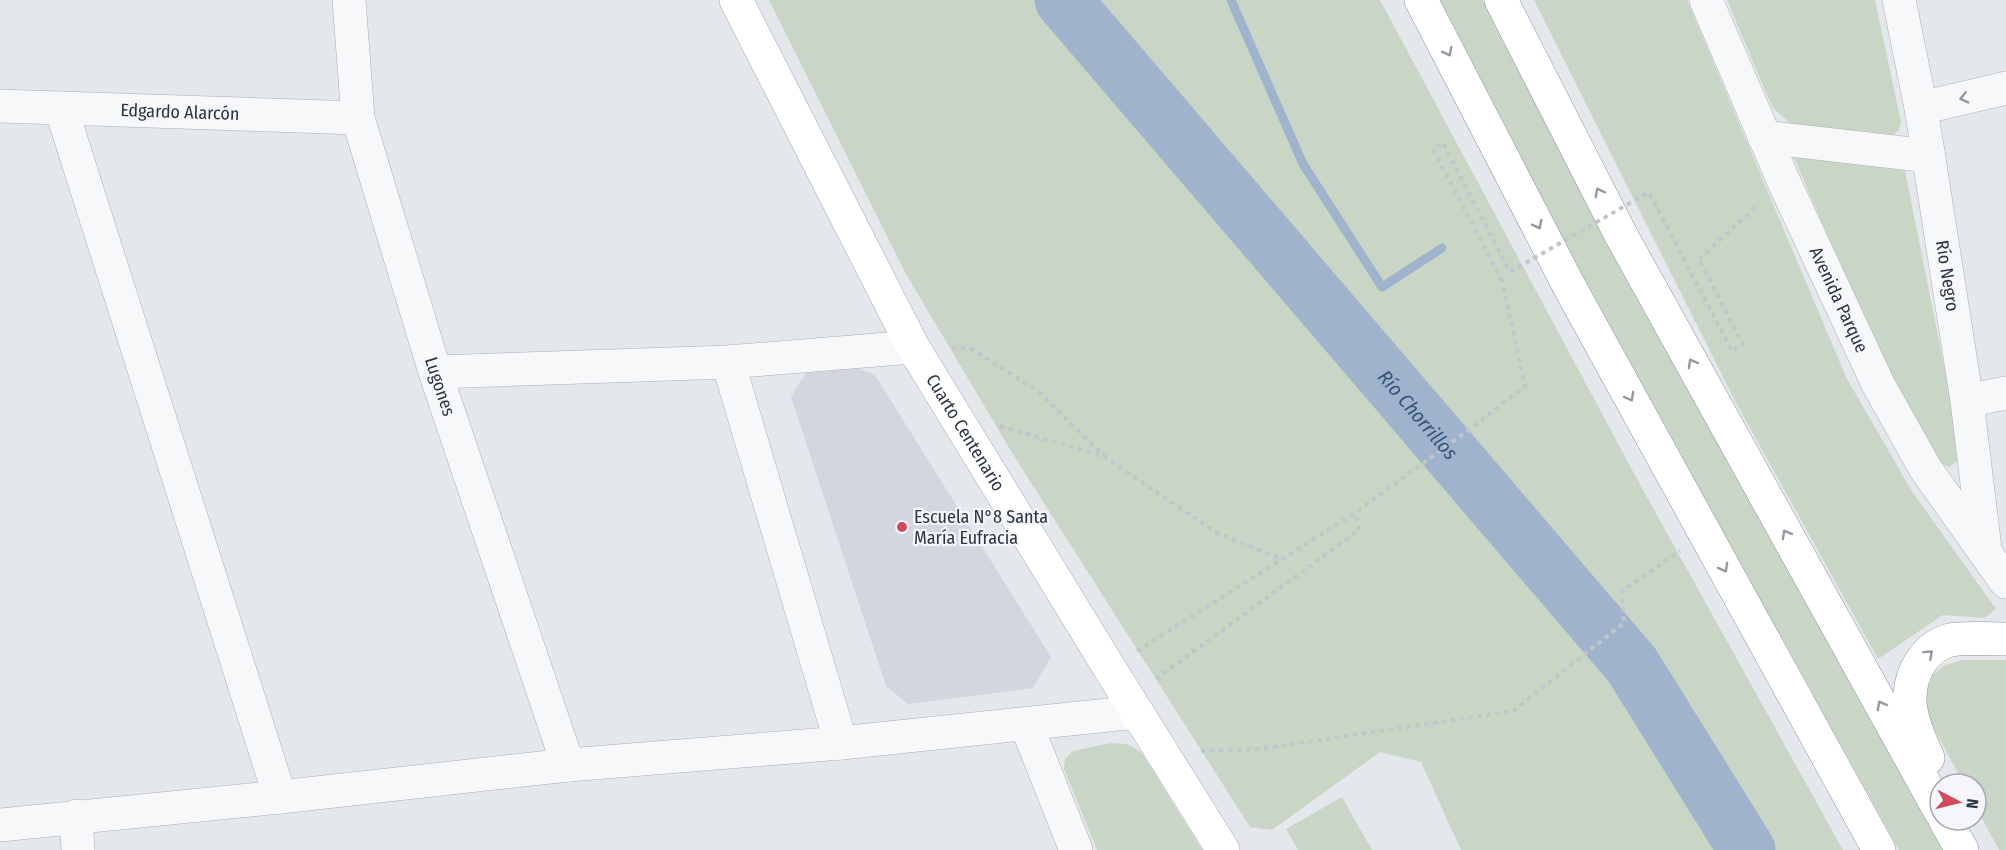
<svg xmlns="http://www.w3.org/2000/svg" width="2006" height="850" font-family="'Fira Sans Condensed',sans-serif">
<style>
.built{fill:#d2d6de}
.green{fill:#c9d6c5}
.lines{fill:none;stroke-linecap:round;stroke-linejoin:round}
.stream{stroke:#9fb4cc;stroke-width:9}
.river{stroke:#9fb4cc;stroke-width:57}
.minor-casing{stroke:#a9aeb7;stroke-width:34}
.major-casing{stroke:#a3abb8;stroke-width:34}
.highway-casing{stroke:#8b94a3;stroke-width:34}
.path{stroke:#c2c5cb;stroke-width:4;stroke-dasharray:4.5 4.5;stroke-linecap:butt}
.minor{stroke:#f7f8fa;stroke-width:33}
.major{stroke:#fff;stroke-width:33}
.highway{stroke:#fff;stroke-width:33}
.path-bridge{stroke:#c2c5cb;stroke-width:4;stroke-dasharray:4.5 4.5;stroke-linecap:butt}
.oneway{stroke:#959aa2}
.oneway2{stroke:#9196a0}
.poi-dot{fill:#d1495b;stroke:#f4f6f9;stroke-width:2}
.labels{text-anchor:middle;stroke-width:4.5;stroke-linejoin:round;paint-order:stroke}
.street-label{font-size:18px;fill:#2b3445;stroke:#f4f6f9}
.poi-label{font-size:18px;fill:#2b3445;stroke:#f4f6f9;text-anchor:start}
.water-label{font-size:20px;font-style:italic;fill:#34527a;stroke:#f4f6f9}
</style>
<rect width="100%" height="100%" fill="#e4e7ec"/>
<polygon class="built" points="852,366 875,375 1051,657 1033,688 908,704 886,686 791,397 807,371"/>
<g class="green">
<polygon points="769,0 1380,0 1643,490 1843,850 1461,850 1421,762 1380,752 1272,830 1250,827 1014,456 906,274"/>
<polygon points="1440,0 1483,0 1617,258 1943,850 1899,850 1571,256"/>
<polygon points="1534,0 1687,0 1846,377 1911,490 1996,609 1984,618 1943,615 1878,659 1735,401"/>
<polygon points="1727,0 1875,0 1901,122 1898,131 1889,139 1792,125 1772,107"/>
<polygon points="1793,155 1905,171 1956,426 1957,461 1949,467 1941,463 1889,378"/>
<polygon points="1963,660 2006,660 2006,850 1999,850 1976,807 1976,784 1964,784 1927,716 1926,693 1932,676 1945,665"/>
<polygon points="1111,743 1127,744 1141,752 1202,850 1097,850 1064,769 1065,759 1073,751"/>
<polygon points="1342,797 1372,850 1298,850 1286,829"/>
</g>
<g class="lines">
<polyline class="stream" points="1231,0 1303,164 1382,287 1442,248"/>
<path class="river" id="s1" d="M1063 0 1632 665 1747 850"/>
<defs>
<g id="minor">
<path id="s2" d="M349 0 358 118 435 372 568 765"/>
<path id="s3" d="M1706 0 1784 182 1878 384 1925 468 2006 582"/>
<path id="s4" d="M1899 0 1921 108 1967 401 1985 549"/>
<path id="s5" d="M0 106 358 118"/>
<polyline points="61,108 280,797"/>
<polyline points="1921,108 2006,88"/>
<polyline points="1764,137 1929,156"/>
<polyline points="728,362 841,743"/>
<polyline points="435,372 728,362 913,347"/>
<polyline points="1967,401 2006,393"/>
<polyline points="1026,724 1076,850"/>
<polyline points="76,816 78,850"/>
<polyline points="0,825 280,797 568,765 841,743 1137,712"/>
</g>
<g id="major">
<path id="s6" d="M736 0 913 347 1110 669 1223 850"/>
</g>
<g id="highway">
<polyline points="1421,0 1569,286 1879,850"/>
<polyline points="1501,0 1621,235 1940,811"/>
<path d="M1928 758C1920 741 1909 716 1910 696 1911 671 1925 647 1950 640 1964 637 1991 639 2006 639"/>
<polyline points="1945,820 1962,850"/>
</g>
</defs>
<use href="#minor" class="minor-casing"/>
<use href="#major" class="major-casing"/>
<use href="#highway" class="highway-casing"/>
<g class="path">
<polyline points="1699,259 1758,205"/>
<polyline points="952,348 970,348 1039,392 1104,456"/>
<polyline points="1000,426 1104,456 1215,532 1281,559"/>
<polyline points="1137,651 1355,513 1470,429 1525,386 1502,281"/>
<polyline points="1156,679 1359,530 1355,513"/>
<polyline points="1201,751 1260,749 1513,711 1624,623 1622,591 1680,551"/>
</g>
<use href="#minor" class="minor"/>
<use href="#major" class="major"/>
<use href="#highway" class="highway"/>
<polyline class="path-bridge" points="1502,281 1433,149 1443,143 1510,272 1649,192 1732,351 1743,344 1699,259"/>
</g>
<defs><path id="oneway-chevron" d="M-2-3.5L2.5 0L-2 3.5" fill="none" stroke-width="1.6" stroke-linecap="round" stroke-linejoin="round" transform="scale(1.5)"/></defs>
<g class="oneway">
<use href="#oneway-chevron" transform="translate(1448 52) rotate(63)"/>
<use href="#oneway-chevron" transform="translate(1599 192) rotate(-117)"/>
<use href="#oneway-chevron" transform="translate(1538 225) rotate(63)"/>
<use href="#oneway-chevron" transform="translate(1692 363) rotate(-119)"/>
<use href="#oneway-chevron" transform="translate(1630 397) rotate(61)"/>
<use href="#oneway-chevron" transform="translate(1786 534) rotate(-119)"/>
<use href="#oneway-chevron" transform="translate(1724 568) rotate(61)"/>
<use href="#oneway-chevron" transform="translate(1929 654) rotate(-42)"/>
<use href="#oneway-chevron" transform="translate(1881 705) rotate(-119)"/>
</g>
<use class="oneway2" href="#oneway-chevron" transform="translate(1964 98) rotate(167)"/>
<circle class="poi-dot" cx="902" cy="527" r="6"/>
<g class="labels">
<g class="street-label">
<text dy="6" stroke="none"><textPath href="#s5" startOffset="180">Edgardo Alarcón</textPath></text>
<text dy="6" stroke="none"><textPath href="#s4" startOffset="280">Río Negro</textPath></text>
<text dy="6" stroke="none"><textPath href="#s3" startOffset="328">Avenida Parque</textPath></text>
<text dy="6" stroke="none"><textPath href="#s2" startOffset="399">Lugones</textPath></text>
<text dy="6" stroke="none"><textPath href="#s6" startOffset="490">Cuarto Centenario</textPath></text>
</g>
<g class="poi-label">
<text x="914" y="523">Escuela N°8 Santa<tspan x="914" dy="21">María Eufracia</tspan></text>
</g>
<g class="water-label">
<text dy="7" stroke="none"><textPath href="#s1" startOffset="546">Río Chorrillos</textPath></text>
</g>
</g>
<g transform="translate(1958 802) rotate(97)"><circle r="28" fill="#f4f6f9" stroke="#a4a8b1" stroke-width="1.5"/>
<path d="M0-4.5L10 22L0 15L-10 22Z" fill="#d1495b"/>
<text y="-9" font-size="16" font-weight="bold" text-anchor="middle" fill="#2b3445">N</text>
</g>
</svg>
